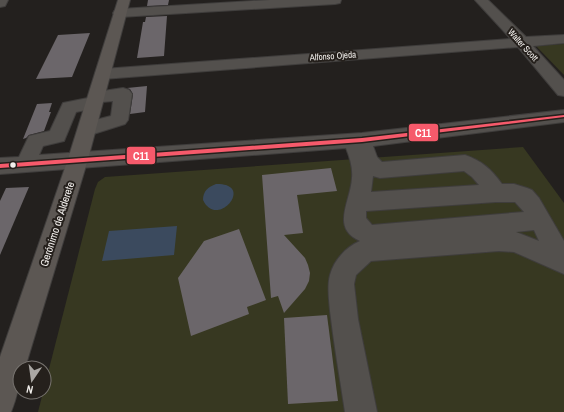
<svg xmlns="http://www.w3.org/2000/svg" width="564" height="412" font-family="'Archivo Narrow',sans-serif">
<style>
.green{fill:#373821}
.water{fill:#3b4a5e}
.building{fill:#6b666a}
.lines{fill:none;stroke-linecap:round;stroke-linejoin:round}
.minor-casing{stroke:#3f3d3c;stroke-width:2}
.major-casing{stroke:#3f3d3c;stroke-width:2}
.minor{fill:#53504d;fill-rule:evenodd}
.major{fill:#5c5753;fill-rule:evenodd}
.bus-1-casing{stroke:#25201c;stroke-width:3}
.bus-1{fill:#f65a6b;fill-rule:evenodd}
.bus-dot{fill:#f2efec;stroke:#25201c;stroke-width:1.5}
.labels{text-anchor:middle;stroke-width:4;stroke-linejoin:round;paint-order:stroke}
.far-street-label{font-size:9px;fill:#f2efec;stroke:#25201c}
.street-label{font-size:11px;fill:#f2efec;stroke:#25201c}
.line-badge{stroke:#25201c;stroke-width:1.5}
.badge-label{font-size:11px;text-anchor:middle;font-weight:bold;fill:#fff}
</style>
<rect width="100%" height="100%" fill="#23201e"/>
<g class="green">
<polygon points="564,44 564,75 536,46"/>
<polygon points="523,147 564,203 564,412 38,412 95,189 98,182 105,177"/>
</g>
<g class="water">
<path d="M216 184C256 183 217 230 203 200 203 191 208 187 216 184Z"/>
<polygon points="177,226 174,255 102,261 109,231"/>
</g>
<g class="building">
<polygon points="148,0 169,0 168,5 147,6"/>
<polygon points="167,16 164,56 137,58 143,22 145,22 146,17"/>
<polygon points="90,33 72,77 36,79 58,35"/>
<polygon points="147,86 145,112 130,114 133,94 130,89 127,88"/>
<polygon points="52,103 49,112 51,112 44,131 29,135 26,138 23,139 37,104"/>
<polygon points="331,168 337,191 297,195 303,233 284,235 305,258 308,265 310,273 309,281 305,289 284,313 278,296 271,298 262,175"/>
<polygon points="29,187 0,255 0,201 6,188"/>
<polygon points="239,229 266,300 247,307 249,314 191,336 178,278 204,241"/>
<polygon points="327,315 338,401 288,404 284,318"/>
</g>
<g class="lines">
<defs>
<g id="minor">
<polygon points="0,0 8,0 5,6 0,7"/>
<polygon points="270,0 341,0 340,3 335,4 120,17 115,16 113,13 115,10 120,9"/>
<polygon points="475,0 488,0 526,37 564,35 564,43 533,46 564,80 564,96 558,95 518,47 103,79 97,78 95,74 97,70 103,69 511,39"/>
<path d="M123 88 129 90 132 94 128 120 125 124 87 136 80 134 78 129 80 124 111 116 113 101 102 102 100 107 76 112 64 141 43 146 39 155 362 133 564 110V122L373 146 377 157 382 162 465 155C482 161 491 169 502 184H514L527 188 532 190 539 198 564 241V274L514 252 499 251 371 261 356 275 354 284 358 319 377 412H345C340 379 334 345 330 311 329 299 327 286 330 275 334 260 346 247 360 241 330 228 351 201 352 178 353 168 350 158 346 148L0 174V158L19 157 29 136 50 131 63 103 88 98 90 93ZM464 171 472 177 479 185 371 192 373 176 380 178ZM496 202H515L524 212 372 225 366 218V211ZM534 230 539 241 516 232Z"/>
</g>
<path id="major" d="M118 0H130L88 159 25 368H20C20 384 17 397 11 412H0V357L68 159Z"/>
</defs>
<use href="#minor" class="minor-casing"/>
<use href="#major" class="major-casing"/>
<use href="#minor" class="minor"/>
<use href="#major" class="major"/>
<defs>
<polygon id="bus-1" points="564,115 564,117 362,142 0,168 0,164 362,138"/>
</defs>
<use href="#bus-1" class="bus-1-casing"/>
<use href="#bus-1" class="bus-1"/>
</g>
<circle class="bus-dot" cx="13" cy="165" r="3.5"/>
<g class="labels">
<g class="far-street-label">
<text transform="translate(523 45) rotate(48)" y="3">Walter Scott</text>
<text transform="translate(333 56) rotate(-4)" y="3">Alfonso Ojeda</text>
</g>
<g class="street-label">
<text transform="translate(57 224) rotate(-72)" y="4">Gerónimo de Alderete</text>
</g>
</g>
<g class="line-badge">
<rect x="408" y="123" width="31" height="19" rx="4" fill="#f65a6b"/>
<rect x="126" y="146" width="30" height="19" rx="4" fill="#f65a6b"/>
</g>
<g class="badge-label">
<text x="423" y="137">C11</text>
<text x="141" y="160">C11</text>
</g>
<g transform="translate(32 380) rotate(193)"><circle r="19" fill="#25201c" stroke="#77736f"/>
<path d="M0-3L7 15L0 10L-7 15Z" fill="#aaa7a4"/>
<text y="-6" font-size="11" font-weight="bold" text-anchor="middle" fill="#f2efec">N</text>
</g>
</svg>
